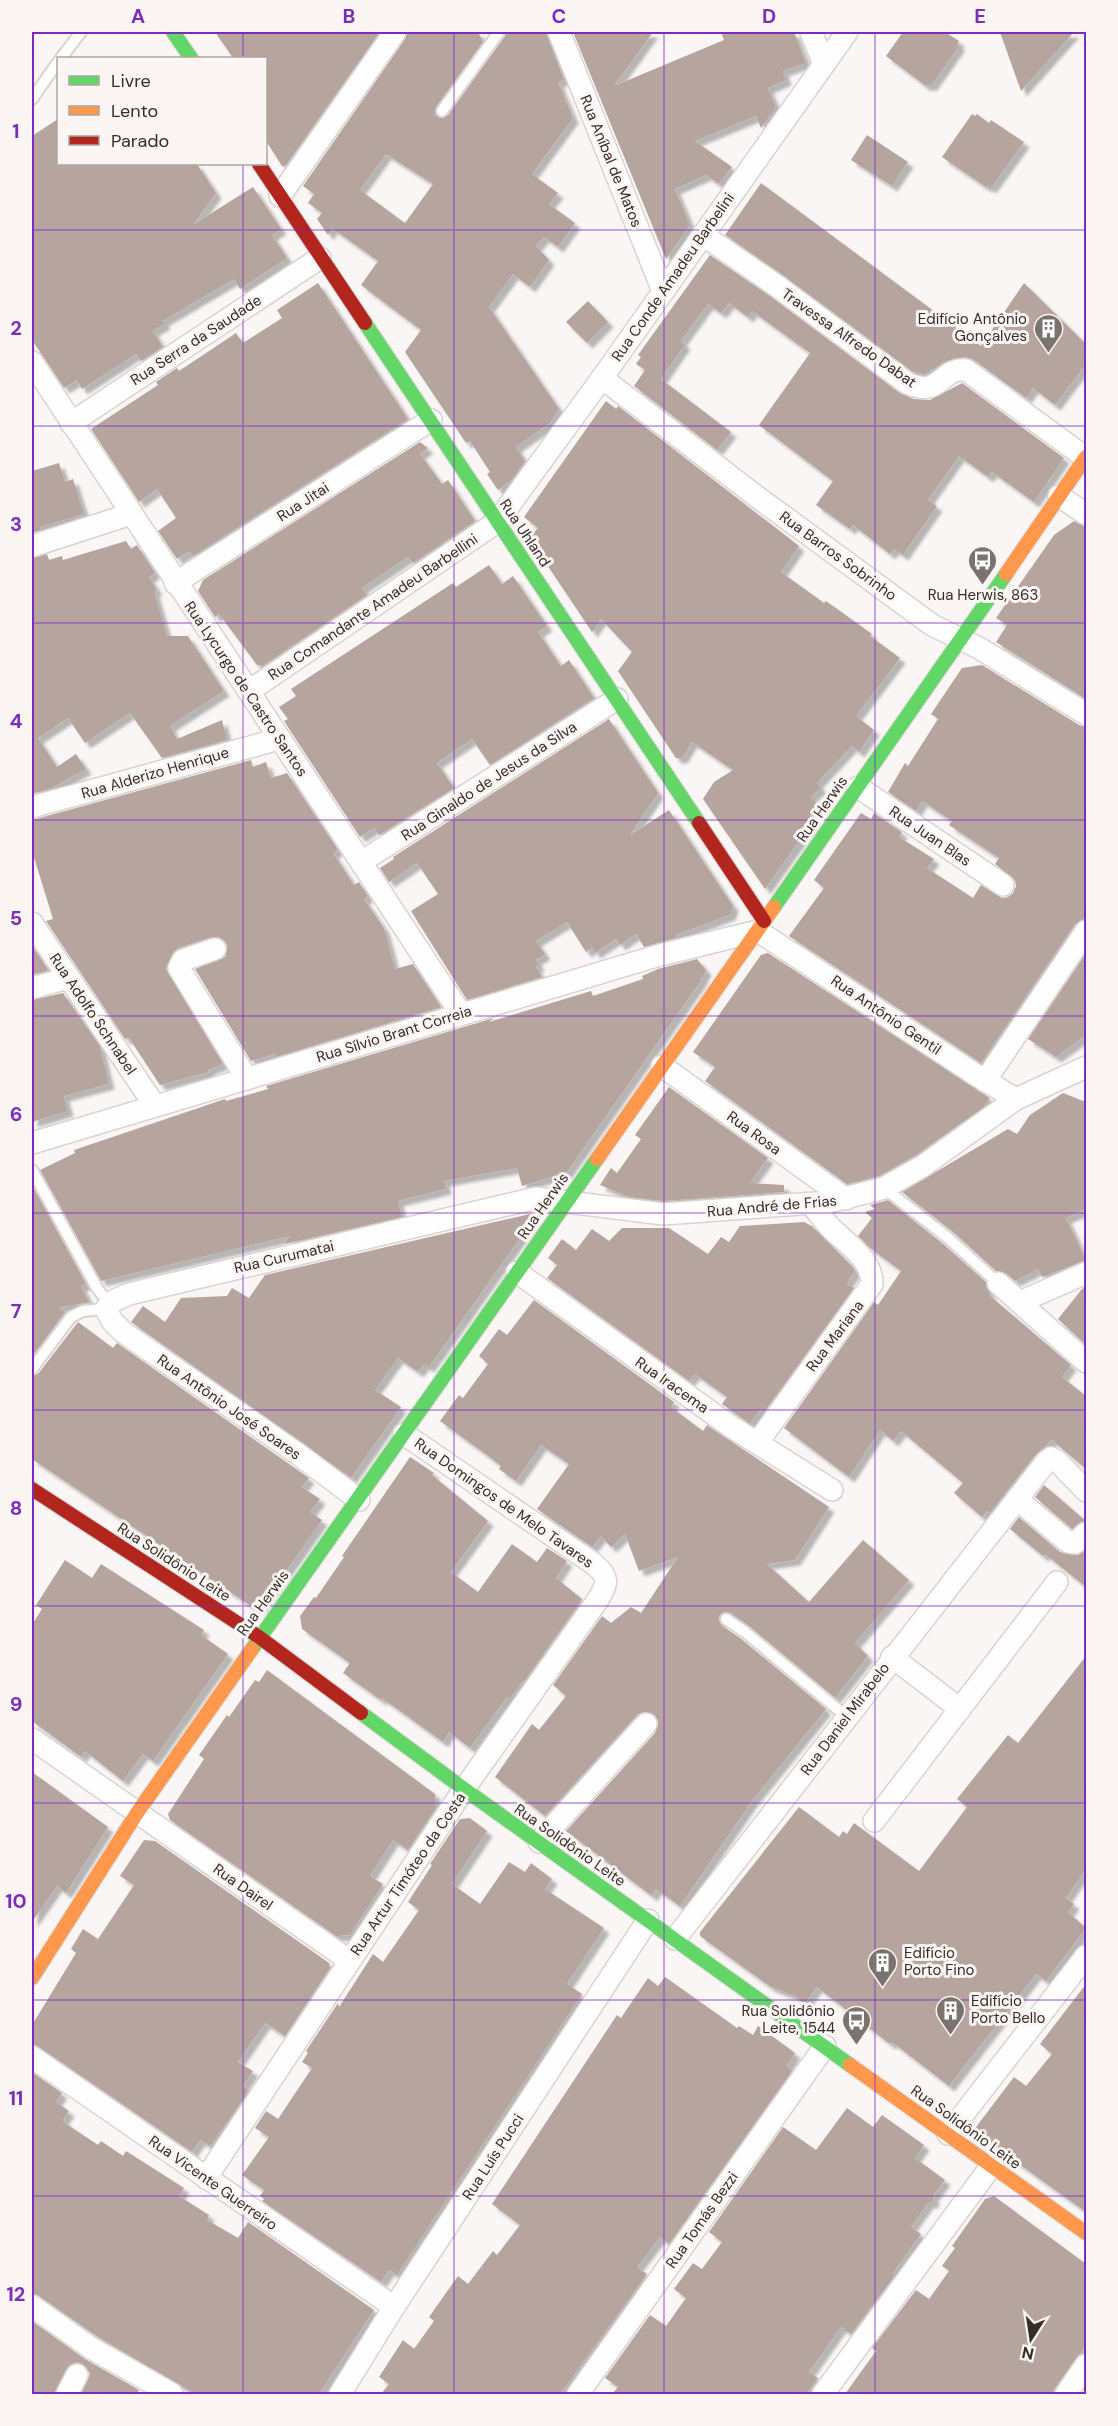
<svg xmlns="http://www.w3.org/2000/svg" width="1118" height="2426" font-family="'DM Sans',sans-serif">
  <defs>
    <filter id="shadow"><feDropShadow dx="5.5" dy="5.5" stdDeviation="1.5" flood-color="#0004"/></filter>
  </defs>
  <rect width="100%" height="100%" fill="#f9f6f5"/>
  <g fill="#b6a49e" fill-rule="evenodd" filter="url(#shadow)">
    <path d="M215 32H380L285 166H282L266 141V58H233Z"/>
    <path d="M407 32H478L483 42 436 107 435 115 442 118 448 115 505 36 506 32H546L564 80 558 82 573 118 532 174 558 193 549 204 575 223 558 247 544 237 536 246 549 260 530 287 513 274 489 307 559 409 550 423 516 447 525 461 512 480 498 490 487 474 490 472 470 441 466 443 405 352 421 330 361 285 378 261 332 228 328 235 317 219 322 213 308 203 314 194 303 186 405 39ZM386 154 433 184 405 223 360 190Z"/>
    <path d="M573 32H653L614 86 724 40 721 32H794L806 63 783 71 786 80 768 88 776 107 761 128 756 116 695 141 732 167 719 184 706 175 675 189 690 225 666 259Z"/>
    <path d="M903 32H945L959 41 957 44 960 45 931 86 928 84 926 86 886 56Z"/>
    <path d="M1000 32H1074L1021 91Z"/>
    <path d="M972 114 975 116 977 114 989 123 991 120 1024 142 991 188 988 185 986 187 942 157Z"/>
    <path d="M58 119V164H197L216 193 194 224 253 187 281 229 272 235 287 258 240 289 234 279 163 321 165 324 153 331 163 347 141 361 136 354 82 389 77 380 64 388 32 340V136Z"/>
    <path d="M867 135 908 162 892 186 851 160Z"/>
    <path d="M761 183 981 346 1024 283 1086 344V364L1055 405 1033 388 1026 398 974 360 966 357 946 361 925 374 913 372 784 276 725 235Z"/>
    <path d="M710 255 770 296 900 393 914 399 930 400 962 383 1064 458 1034 502 992 472 988 477 959 456 928 500 937 506 903 555 894 549 890 554 853 525 850 529 816 505 833 481 759 425 810 353 752 311 748 317 729 303 721 313 708 304 681 341 685 344 661 379 731 432 717 450 634 386 645 370 636 364 641 357 638 355Z"/>
    <path d="M318 283 408 419 193 556 189 551 177 559 158 531 176 518 157 489 139 502 91 429 158 385 156 382 177 368 179 371 236 333 243 343 282 318 277 310Z"/>
    <path d="M588 301 608 322 587 343 566 322Z"/>
    <path d="M606 401 616 409 618 406 799 546 781 572 824 603 826 601 872 634 870 636 900 658 856 716 874 730 859 752 852 746 817 783 821 788 811 797 820 806 810 815 814 820 765 889 703 799 714 782 733 770 692 742 682 758H676L618 671 632 652 601 619 592 632 529 538 538 528 524 517Z"/>
    <path d="M420 442 428 448 420 454 442 484 448 480 475 521 413 563 408 557 362 588 367 595 264 665H257L219 614 215 617 198 591 203 580Z"/>
    <path d="M59 463 65 482 73 479 84 514 40 527 41 530 32 533V471Z"/>
    <path d="M1074 521 1086 527V699L996 642 1007 625 996 618 1054 535Z"/>
    <path d="M126 541 131 549 137 545 155 573 149 577 157 590 154 591 167 636H188L224 691 170 726 177 739 222 720 227 740 162 758 130 713 85 743 68 718 38 738 57 767 76 754 86 769 52 788 32 794V558L47 554 49 560 62 556 63 560Z"/>
    <path d="M489 565 502 584 513 576 547 626 538 632 561 666 569 660 594 698 490 765 472 739 437 763 454 788 379 835 374 828 360 837 284 721 288 719 279 707 296 696 291 689 453 583 456 587Z"/>
    <path d="M982 665 1079 725 1086 727V918L1075 924 981 1063 789 936 824 888 814 880 861 813 871 819 874 813 902 832 899 837 934 859 927 868 973 898 981 885 1002 898 1008 897 1013 893 1016 886 1015 880 995 864 999 858 949 825 952 821 922 801 916 811 888 792 905 763 908 766 938 719 931 714 962 668Z"/>
    <path d="M609 719 658 793 630 835 669 810 733 906 730 915 676 935 678 937 644 947 636 934 620 945 616 939 595 953 592 948 586 952 567 922 536 941 545 954 536 960 539 965 536 967 542 977 467 1000 411 911 438 894 417 863 389 882 380 868 394 859 393 857Z"/>
    <path d="M251 760 253 767 266 762 271 778 287 773 338 850 333 853 354 885 359 882 368 896 364 899 384 928 395 969 413 964 441 1007 276 1057 275 1054 251 1061 195 969 225 957 227 945 224 940 218 937H211L178 948 172 954 166 969 223 1064 208 1070 209 1072 160 1085 129 1038 125 1039 46 921 53 919 32 851V820Z"/>
    <path d="M32 945 48 970 32 975Z"/>
    <path d="M768 953 990 1098 984 1107 916 1155 879 1176 847 1184 705 1081 715 1067 693 1052 761 955Z"/>
    <path d="M1086 953V1035L1056 1057 1028 1039Z"/>
    <path d="M697 959 706 970 700 982 567 1172 522 1186 517 1168 444 1181 446 1189 398 1201 402 1217 284 1244 290 1236 101 1281 40 1170 75 1153 74 1150 225 1099 226 1101 268 1089 266 1086 494 1018 489 1022 591 991 593 996 643 979 642 976 658 969Z"/>
    <path d="M63 993 100 1046 109 1084 64 1096 68 1111 32 1122V1000Z"/>
    <path d="M669 1087 768 1158 750 1183 784 1185V1192L663 1201 629 1197 600 1185 611 1168 617 1173 641 1139 635 1135Z"/>
    <path d="M1063 1093 1086 1102V1209L1066 1218 1086 1260 1042 1277 1038 1269 1015 1281 1006 1273 996 1271 952 1231 902 1192 1008 1129 1017 1134 1030 1115Z"/>
    <path d="M32 1185 86 1284 81 1286 89 1302 59 1308 65 1312 32 1357Z"/>
    <path d="M888 1200 942 1243 986 1282V1287L991 1294 989 1295 1071 1365 1062 1377 1086 1396V1469L1052 1440 1036 1454 990 1513 987 1511 982 1517 954 1493 963 1483 901 1431 893 1441 880 1430 849 1477 784 1428 874 1302 878 1305 901 1271 870 1248 858 1236 872 1218 865 1212 875 1209 870 1205Z"/>
    <path d="M530 1214 535 1217 429 1367 424 1364 418 1372 398 1358 375 1390 401 1407 351 1478 131 1322 143 1306 165 1322 181 1298 227 1296 232 1288 249 1298 265 1275Z"/>
    <path d="M804 1222 812 1226 853 1267 855 1271 847 1283 854 1288 764 1412 761 1409 750 1424 722 1404 727 1397 695 1374 689 1381 547 1278 557 1265 548 1258 562 1239 576 1250 592 1229 609 1241 622 1228H669L708 1254 721 1237 729 1242 740 1226Z"/>
    <path d="M1086 1287V1345L1058 1319 1082 1289Z"/>
    <path d="M534 1300 674 1402 671 1407 703 1431 707 1425 829 1507 795 1560 767 1564 809 1602 863 1540 909 1580 855 1643 868 1656 835 1698 749 1626 730 1613 720 1614 719 1619 721 1625 740 1638 826 1709 752 1801 680 1906 656 1889 652 1896 566 1831 655 1733 658 1721 654 1714 643 1712 637 1715 545 1816 495 1777 532 1724 539 1730 566 1696 553 1685 602 1616 611 1623 631 1607 641 1613 678 1557 639 1571 625 1534 611 1547 601 1536 592 1547 537 1509 569 1464 541 1445 516 1481 499 1469 501 1466 483 1452 440 1421 459 1395 463 1398 488 1364 479 1356 499 1329 507 1335Z"/>
    <path d="M78 1322 113 1348 117 1343 309 1478 302 1487 320 1499 310 1512 322 1520 260 1608H254L32 1459V1376L38 1374Z"/>
    <path d="M410 1457 434 1473 432 1475 488 1521 451 1572 478 1592 512 1544 537 1562 547 1548 567 1561 556 1578 582 1599 526 1679 521 1683 510 1699 507 1697 470 1748 449 1732 443 1742 382 1698 381 1700 343 1673 350 1663 302 1629 300 1616 314 1597 316 1598 344 1557 342 1556Z"/>
    <path d="M1044 1485 1086 1521 1072 1529 1035 1497Z"/>
    <path d="M1019 1517 1060 1552 1078 1555 1086 1550V1587L1045 1554 1043 1556 1010 1529Z"/>
    <path d="M65 1560 92 1578 101 1564 204 1630 201 1635 228 1654 153 1761 143 1754 123 1781 85 1751 81 1757 32 1721V1625L42 1609 36 1605Z"/>
    <path d="M1086 1656V1869L1066 1898 1074 1904 1068 1912 1086 1928 1046 1981 1036 1974 949 2086 892 2042 890 2044 817 1987 804 2004 795 1996 771 1987 700 1936V1932L799 1807 839 1837 843 1831 847 1834 854 1823 919 1871 967 1807 957 1799 1008 1735 1018 1743Z"/>
    <path d="M267 1670 435 1794 436 1808 408 1850 393 1840 370 1876 383 1884 350 1935 336 1936 170 1820 168 1814 204 1759 199 1755 227 1715 229 1717 255 1680 259 1682Z"/>
    <path d="M32 1772 108 1827 66 1893 57 1886 32 1922Z"/>
    <path d="M470 1818 487 1831 452 1884 480 1904 509 1862 525 1872 531 1863 552 1879 545 1889 604 1928 567 1984 582 1994 397 2275 389 2270 381 2282 262 2201 264 2199 260 2196 264 2190 242 2175 269 2137 255 2128 266 2111 278 2119 312 2068 302 2062 308 2053 306 2051 338 2003 339 2007 373 1954 383 1962 419 1910 408 1902 432 1865 430 1864 460 1819Z"/>
    <path d="M144 1840 155 1841 329 1963 330 1968 285 2036 265 2023 238 2062 253 2071 243 2086 248 2089 245 2097 210 2146 200 2140 192 2152 39 2047 32 2044V2025L76 1953 71 1949 83 1929 98 1939 134 1885 120 1876Z"/>
    <path d="M665 1977 737 2028 739 2026 753 2035 758 2026 787 2047 795 2053 787 2066 792 2071 669 2244 660 2237 637 2267 647 2274 560 2394H381L389 2384 379 2377 403 2340 414 2349 434 2321 429 2317 458 2276 468 2284 493 2251 497 2255 520 2225 492 2204 617 2015 621 2018 648 1978 658 1986Z"/>
    <path d="M1086 1984V2212L973 2131 1014 2077 1026 2086 1052 2054 1040 2044Z"/>
    <path d="M32 2072 62 2093 56 2102 69 2111 63 2120 68 2125 98 2145 101 2141 123 2156 126 2151 184 2188 179 2196 209 2215 207 2220 238 2238 248 2222 374 2310 319 2394H195L98 2337 39 2296 32 2294Z"/>
    <path d="M847 2108 873 2127 882 2115 924 2145 915 2158 945 2180 933 2196 934 2202 928 2203 911 2227 921 2234 893 2273 895 2275 851 2334 841 2327 809 2372 818 2378 806 2394H612L618 2387 605 2378 650 2315 666 2326 686 2298 674 2289 693 2263 702 2269 722 2242 709 2232 783 2127 816 2150Z"/>
    <path d="M994 2196 1086 2264V2346L1076 2358 1051 2394H845L876 2351 872 2348 916 2290 929 2299 949 2271 942 2266 955 2248 952 2246 985 2199Z"/>
    <path d="M32 2321 85 2359 139 2390 136 2394H81L90 2374 83 2364 77 2362 71 2364 66 2369 54 2394H32Z"/>
  </g>
  <g fill="none" stroke-linecap="round" stroke-linejoin="round">
    <defs>
      <g id="lane">
        <path d="M61 58 81 32"/>
        <path d="M32 99 58 62"/>
        <path d="M442 111 499 32"/>
        <path d="M32 1170 97 1288 109 1304"/>
        <path d="M884 1188 947 1237 998 1283"/>
        <path d="M32 1369 71 1317 83 1311 106 1309"/>
        <path d="M726 1619 745 1632 847 1717"/>
      </g>
      <g id="street">
        <path d="M559 32 663 291"/>
        <path d="M811 32 824 64"/>
        <path d="M280 196 395 32"/>
        <path d="M703 235 777 286 907 383C941 399 940 367 966 370L1086 458"/>
        <path d="M32 362 461 1014"/>
        <path d="M602 378 756 496 932 625 979 648 1086 714"/>
        <path d="M71 423 320 258"/>
        <path d="M1059 496 1086 514"/>
        <path d="M32 546 131 514"/>
        <path d="M175 583 431 420"/>
        <path d="M249 691 497 522 602 378 847 32"/>
        <path d="M858 787 1003 885"/>
        <path d="M32 807 279 739"/>
        <path d="M361 862 617 699"/>
        <path d="M32 923 155 1106"/>
        <path d="M215 949 183 960 179 968 247 1079"/>
        <path d="M32 988 68 978"/>
        <path d="M662 1066 846 1199"/>
        <path d="M985 1081 1086 931"/>
        <path d="M32 1143 660 955 758 931 973 1073 1016 1099"/>
        <path d="M517 1272 730 1426 832 1490"/>
        <path d="M998 1283 1086 1362"/>
        <path d="M1020 1302 1086 1273"/>
        <path d="M758 1442 872 1284C872 1259 848 1245 832 1229 824 1221 818 1212 811 1204"/>
        <path d="M1017 1499 1068 1542 1075 1543 1086 1533"/>
        <path d="M359 1500 298 1454 123 1332 112 1321 106 1309 115 1300 129 1294 536 1198 663 1214 829 1202 884 1188 923 1166 1016 1099 1086 1067"/>
        <path d="M892 1657 960 1709"/>
        <path d="M32 1739 350 1961"/>
        <path d="M874 1821 1057 1582"/>
        <path d="M539 1842 646 1724"/>
        <path d="M675 1939 1046 1462 1051 1458 1057 1461 1086 1491"/>
        <path d="M32 2057 394 2307"/>
        <path d="M948 2134 1086 1956"/>
        <path d="M206 2178 464 1789 597 1601C608 1584 610 1577 594 1564L404 1434"/>
        <path d="M32 2306 91 2348 172 2394"/>
        <path d="M67 2394 77 2375"/>
        <path d="M340 2394 394 2307 648 1920"/>
        <path d="M578 2394 825 2046"/>
        <path d="M823 2394 992 2165"/>
        <path d="M1066 2394 1086 2365"/>
      </g>
      <g id="fast">
        <path d="M173 32 191 58"/>
        <path d="M365 323 699 823"/>
        <path d="M774 907 1006 574"/>
        <path d="M252 1649 597 1159"/>
        <path d="M361 1713 464 1789 850 2065"/>
      </g>
      <g id="slow">
        <path d="M1006 574 1086 457"/>
        <path d="M597 1159 774 907"/>
        <path d="M32 1978 137 1813 252 1649"/>
        <path d="M850 2065 1086 2233"/>
      </g>
      <g id="jam">
        <path d="M259 164 365 323"/>
        <path d="M699 823 764 921"/>
        <path d="M32 1489 259 1637 361 1713"/>
      </g>
    </defs>
    <use href="#lane" stroke="#dad3d1" stroke-width="14"/>
    <use href="#street" stroke="#dad3d1" stroke-width="24"/>
    <use href="#fast" stroke="#dad3d1" stroke-width="16"/>
    <use href="#slow" stroke="#dad3d1" stroke-width="16"/>
    <use href="#jam" stroke="#dad3d1" stroke-width="16"/>
    <use href="#lane" stroke="#fefefe" stroke-width="10"/>
    <use href="#street" stroke="#fefefe" stroke-width="21"/>
    <use href="#fast" stroke="#63d668" stroke-width="14"/>
    <use href="#slow" stroke="#ff974d" stroke-width="14"/>
    <use href="#jam" stroke="#b3261e" stroke-width="14"/>
  </g>
  <path fill="none" stroke="#7b2cbf" stroke-width="1.5" stroke-opacity="0.55" d="M243 32V58M454 32V2394M664 32V2394M875 32V2394M243 164V2394M32 230H1086M32 426H1086M32 623H1086M32 820H1086M32 1016H1086M32 1213H1086M32 1410H1086M32 1606H1086M32 1803H1086M32 2000H1086M32 2196H1086"/>
  <defs>
    <symbol id="building-pin" viewBox="-11 -11 22 30"><path d="M0 17L-7.5 6A9.5 9.5 0 1 1 7.5 6Z" fill="#7a7370" stroke="#fbf5f3"/><path d="M-4-6H4V6H1V3H-1V6H-4ZM-2.5-4.3h1.7v1.8h-1.7ZM.8-4.3h1.7v1.8H.8ZM-2.5-1h1.7V.8h-1.7ZM.8-1h1.7V.8H.8Z" fill="#fff"/></symbol>
    <symbol id="bus-pin" viewBox="-11 -11 22 30"><path d="M0 17L-7.5 6A9.5 9.5 0 1 1 7.5 6Z" fill="#7a7370" stroke="#fbf5f3"/><path d="M-5-6H5V4H4V6H2V4H-2V6H-4V4H-5ZM-3.5-4V0h7V-4ZM-3.5 1.2v1.5H-2V1.2ZM2 1.2v1.5H3.5V1.2Z" fill="#fff"/></symbol>
  </defs>
  <g fill-rule="evenodd">
    <use href="#building-pin" x="1032" y="312" width="33" height="45"/>
    <use href="#bus-pin" x="966" y="544" width="33" height="45"/>
    <use href="#building-pin" x="866" y="1946" width="33" height="45"/>
    <use href="#building-pin" x="934" y="1994" width="33" height="45"/>
    <use href="#bus-pin" x="840" y="2004" width="33" height="45"/>
  </g>
  <g text-anchor="middle" stroke-width="6" stroke-linejoin="round" paint-order="stroke">
    <g font-size="15" fill="#362c29" stroke="#fbf5f3">
      <text transform="translate(611 161) rotate(68)" y="5">Rua Aníbal de Matos</text>
      <text transform="translate(673 277) rotate(-55)" y="5">Rua Conde Amadeu Barbelini</text>
      <text transform="translate(849 338) rotate(35)" y="5">Travessa Alfredo Dabat</text>
      <text transform="translate(196 340) rotate(-33)" y="5">Rua Serra da Saudade</text>
      <text transform="translate(303 502) rotate(-33)" y="5">Rua Jitai</text>
      <text transform="translate(525 533) rotate(56)" y="5">Rua Uhland</text>
      <text transform="translate(838 556) rotate(36)" y="5">Rua Barros Sobrinho</text>
      <text transform="translate(373 607) rotate(-34)" y="5">Rua Comandante Amadeu Barbellini</text>
      <text transform="translate(246 689) rotate(56)" y="5">Rua Lycurgo de Castro Santos</text>
      <text transform="translate(155 773) rotate(-16)" y="5">Rua Alderizo Henrique</text>
      <text transform="translate(489 781) rotate(-33)" y="5">Rua Ginaldo de Jesus da Silva</text>
      <text transform="translate(822 809) rotate(-55)" y="5">Rua Herwis</text>
      <text transform="translate(930 836) rotate(34)" y="5">Rua Juan Blas</text>
      <text transform="translate(93 1014) rotate(56)" y="5">Rua Adolfo Schnabel</text>
      <text transform="translate(886 1015) rotate(34)" y="5">Rua Antônio Gentil</text>
      <text transform="translate(394 1034) rotate(-17)" y="5">Rua Sílvio Brant Correia</text>
      <text transform="translate(754 1133) rotate(36)" y="5">Rua Rosa</text>
      <text transform="translate(543 1206) rotate(-55)" y="5">Rua Herwis</text>
      <text transform="translate(772 1206) rotate(-5)" y="5">Rua André de Frias</text>
      <text transform="translate(284 1257) rotate(-13)" y="5">Rua Curumatai</text>
      <text transform="translate(835 1336) rotate(-53)" y="5">Rua Mariana</text>
      <text transform="translate(672 1385) rotate(35)" y="5">Rua Iracema</text>
      <text transform="translate(229 1407) rotate(35)" y="5">Rua Antônio José Soares</text>
      <text transform="translate(504 1503) rotate(35)" y="5">Rua Domingos de Melo Tavares</text>
      <text transform="translate(174 1562) rotate(33)" y="5">Rua Solidônio Leite</text>
      <text transform="translate(263 1603) rotate(-54)" y="5">Rua Herwis</text>
      <text transform="translate(845 1719) rotate(-53)" y="5">Rua Daniel Mirabelo</text>
      <text transform="translate(570 1845) rotate(35)" y="5">Rua Solidônio Leite</text>
      <text transform="translate(408 1874) rotate(-56)" y="5">Rua Artur Timóteo da Costa</text>
      <text transform="translate(243 1887) rotate(35)" y="5">Rua Dairel</text>
      <text transform="translate(966 2127) rotate(36)" y="5">Rua Solidônio Leite</text>
      <text transform="translate(493 2157) rotate(-57)" y="5">Rua Luís Pucci</text>
      <text transform="translate(213 2183) rotate(35)" y="5">Rua Vicente Guerreiro</text>
      <text transform="translate(702 2220) rotate(-55)" y="5">Rua Tomás Bezzi</text>
    </g>
    <g font-size="15" fill="#362c29" stroke="#fbf5f3" text-anchor="end">
      <text x="1027" y="324">Edifício Antônio<tspan x="1027" dy="17">Gonçalves</tspan></text>
      <text x="983" y="600" text-anchor="middle">Rua Herwis, 863</text>
      <text x="904" y="1958" text-anchor="start">Edifício<tspan x="904" dy="17">Porto Fino</tspan></text>
      <text x="971" y="2006" text-anchor="start">Edifício<tspan x="971" dy="17">Porto Bello</tspan></text>
      <text x="835" y="2016">Rua Solidônio<tspan x="835" dy="17">Leite, 1544</tspan></text>
    </g>
  </g>
  <rect width="1118" height="2426" fill="none" stroke="#fbf5f3" stroke-width="66"/>
  <rect x="57" y="57" width="210" height="108" fill="#fbf5f3" stroke="#aca5a2" stroke-width="1.5"/>
  <rect x="69" y="76" width="30" height="9" fill="#63d668" stroke="#aca5a2" stroke-width="1.5"/>
  <text x="111" y="87" font-size="18" fill="#362c29">Livre</text>
  <rect x="69" y="106" width="30" height="9" fill="#ff974d" stroke="#aca5a2" stroke-width="1.5"/>
  <text x="111" y="117" font-size="18" fill="#362c29">Lento</text>
  <rect x="69" y="136" width="30" height="9" fill="#b3261e" stroke="#aca5a2" stroke-width="1.5"/>
  <text x="111" y="147" font-size="18" fill="#362c29">Parado</text>
  <g transform="translate(1031 2339) rotate(192)" stroke="#fbf5f3" stroke-width="4.5" paint-order="stroke">
  <path d="M0-4.5L10 22L0 15L-10 22Z" fill="#362c29"/>
  <text y="-9" font-size="16" font-weight="bold" text-anchor="middle" fill="#362c29">N</text>
  </g>
  <rect x="33" y="33" width="1052" height="2360" fill="none" stroke="#7b2cbf" stroke-width="2"/>
  <g font-size="20" text-anchor="middle" font-weight="bold" fill="#7b2cbf">
    <text x="138" y="23">A</text>
    <text x="349" y="23">B</text>
    <text x="559" y="23">C</text>
    <text x="769" y="23">D</text>
    <text x="980" y="23">E</text>
    <text x="16" y="138">1</text>
    <text x="16" y="335">2</text>
    <text x="16" y="531">3</text>
    <text x="16" y="728">4</text>
    <text x="16" y="925">5</text>
    <text x="16" y="1121">6</text>
    <text x="16" y="1318">7</text>
    <text x="16" y="1515">8</text>
    <text x="16" y="1711">9</text>
    <text x="16" y="1908">10</text>
    <text x="16" y="2105">11</text>
    <text x="16" y="2301">12</text>
  </g>
</svg>
